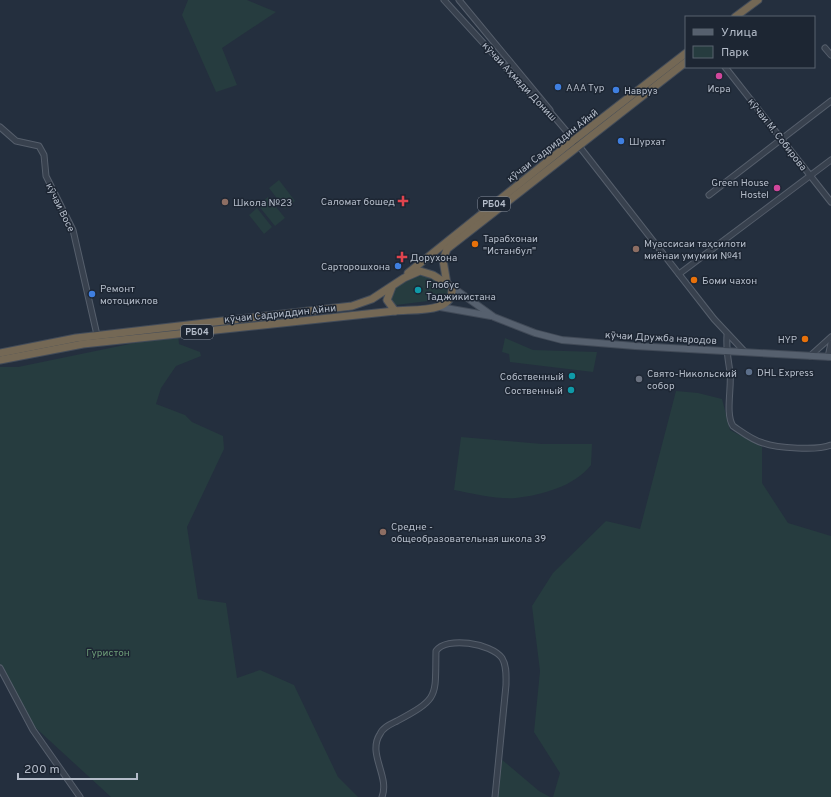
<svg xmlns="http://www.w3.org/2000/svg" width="831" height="797" font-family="Overpass,sans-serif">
  <rect width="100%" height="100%" fill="#242f3e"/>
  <g fill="#263c3f">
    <path d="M188 0H247L276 12 222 48 237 85 216 92 182 15Z"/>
    <path d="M279 180 295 201 285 209 269 188Z"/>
    <path d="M268 197 285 218 275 226 258 205Z"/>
    <path d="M257 208 272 227 264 234 249 215Z"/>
    <path d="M417 274H428L448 288V297L444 299 396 305 392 301 390 292Z"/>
    <path d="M178 334 179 344 200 352 201 356 176 366 161 388 156 404 185 415 192 422 223 436 224 449 187 527 198 599 226 603 237 678 260 670 294 685 338 777 358 797H111L25 718 0 667V367H18Z"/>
    <path d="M505 338 533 350 597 352 593 372 510 362 509 354 502 352Z"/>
    <path d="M676 391 698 393 722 399 730 430 762 447V483L788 523 831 536V797H553L560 773 534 732 540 671 532 606 553 573 606 521 640 529Z"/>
    <path d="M461 437 542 444H592L591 465C575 486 542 495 516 498 500 500 470 493 454 490Z"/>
    <path d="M500 758 539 791 550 797H498Z"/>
  </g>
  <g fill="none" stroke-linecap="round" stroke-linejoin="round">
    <defs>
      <g id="minor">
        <path d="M444 0 528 92 551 113 579 146 714 319 744 351"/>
        <path d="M459 0 550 110"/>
        <path d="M825 48 831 55"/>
        <path d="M725 67 831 202"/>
        <path d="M0 127 16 141 39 146 44 155 46 176 73 230 97 335"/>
        <path d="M709 195 831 101"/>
        <path d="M679 274 831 160"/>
        <path d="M727 335C726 350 728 358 730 372 732 387 725 414 733 426 742 432 752 440 763 443 777 448 818 451 831 445"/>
        <path d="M810 356 831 337"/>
        <path d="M828 357 831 343"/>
        <path d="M0 668 33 730 80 797"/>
        <path d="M382 797C390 776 367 754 380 734 383 727 391 724 397 721 440 698 435 697 436 651 446 636 491 643 502 658 507 666 506 676 506 685L495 797"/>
      </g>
      <g id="major">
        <path d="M452 287 494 317 535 333 562 340 635 346 831 357"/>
        <path d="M440 307 491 316"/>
      </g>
      <g id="highway">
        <path d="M735 17 758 0"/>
        <path d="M408 273 574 140 686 53"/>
        <path d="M447 284 443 260 447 249 686 62"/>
        <path d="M0 353 76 338 352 306 372 299 404 278 420 271 433 275 452 287C455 314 414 309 395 311L387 300 392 287"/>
        <path d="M0 360 83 344 395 311"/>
      </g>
    </defs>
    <use href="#minor" stroke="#565f6c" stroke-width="7"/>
    <use href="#major" stroke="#414a57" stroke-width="8"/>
    <use href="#highway" stroke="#434c59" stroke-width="9"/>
    <use href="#minor" stroke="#38414e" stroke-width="5"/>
    <use href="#major" stroke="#56606e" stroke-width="6"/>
    <use href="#highway" stroke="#746855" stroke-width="7"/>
  </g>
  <g fill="#d1479c" stroke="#1d2633" stroke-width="1.5">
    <circle cx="719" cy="76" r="4"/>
    <circle cx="777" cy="188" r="4"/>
  </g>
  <g fill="#3f7fe0" stroke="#1d2633" stroke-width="1.5">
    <circle cx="558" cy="87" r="4"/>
    <circle cx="616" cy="90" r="4"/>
    <circle cx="621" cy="141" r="4"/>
    <circle cx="398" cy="266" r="4"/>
    <circle cx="92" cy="294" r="4"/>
  </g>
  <g fill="#e0444e" stroke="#1d2633" stroke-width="1.5">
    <path d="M401 195h4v4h4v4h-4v4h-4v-4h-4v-4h4z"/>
    <path d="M400 251h4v4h4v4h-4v4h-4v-4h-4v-4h4z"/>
  </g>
  <g fill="#8d6e63" stroke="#1d2633" stroke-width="1.5">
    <circle cx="225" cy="202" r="4"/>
    <circle cx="636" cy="249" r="4"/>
    <circle cx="383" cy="532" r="4"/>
  </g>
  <g fill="#e8710a" stroke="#1d2633" stroke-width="1.5">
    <circle cx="475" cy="244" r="4"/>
    <circle cx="694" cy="280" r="4"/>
    <circle cx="805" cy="339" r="4"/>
  </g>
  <g fill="#0f9aa8" stroke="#1d2633" stroke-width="1.5">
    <circle cx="418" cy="290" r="4"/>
    <circle cx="572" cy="376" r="4"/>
    <circle cx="571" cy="390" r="4"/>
  </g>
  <circle fill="#5c6f8a" stroke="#1d2633" stroke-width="1.5" cx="749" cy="372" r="4"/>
  <circle fill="#6b7280" stroke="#1d2633" stroke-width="1.5" cx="639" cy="379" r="4"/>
  <g text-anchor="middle" stroke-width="3" stroke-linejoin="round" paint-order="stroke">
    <g fill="#1d2633" stroke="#878f9c" stroke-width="1">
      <rect x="478" y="197" width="32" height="14" rx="3"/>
      <rect x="181" y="325" width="32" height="14" rx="3"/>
    </g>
    <g font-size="9" font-weight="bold" fill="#b4bcc9">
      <text x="494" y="207">РБ04</text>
      <text x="197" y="335">РБ04</text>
    </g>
    <g font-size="10" fill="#b4bcc9" stroke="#1d2633">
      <text transform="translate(520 81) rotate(47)" y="4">кӯчаи Аҳмади Дониш</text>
      <text transform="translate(778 134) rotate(52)" y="4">кӯчаи М. Собирова</text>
      <text transform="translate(552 145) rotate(-38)" y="4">кӯчаи Садриддин Айнӣ</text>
      <text transform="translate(61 207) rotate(64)" y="4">кӯчаи Восе</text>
      <text transform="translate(280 313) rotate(-6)" y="4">кӯчаи Садриддин Айни</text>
      <text transform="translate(661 337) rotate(3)" y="4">кӯчаи Дружба народов</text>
    </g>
    <g font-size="10" fill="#b4bcc9" stroke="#1d2633" text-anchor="start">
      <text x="566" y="91">ААА Тур</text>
      <text x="719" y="92" text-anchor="middle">Исра</text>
      <text x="624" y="94">Навруз</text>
      <text x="629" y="145">Шурхат</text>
      <text x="769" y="186" text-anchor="end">Green House<tspan x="769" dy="12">Hostel</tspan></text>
      <text x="395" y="205" text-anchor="end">Саломат бошед</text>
      <text x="233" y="206">Школа №23</text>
      <text x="483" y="242">Тарабхонаи<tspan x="483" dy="12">"Истанбул"</tspan></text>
      <text x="644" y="247">Муассисаи таҳсилоти<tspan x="644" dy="12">миёнаи умумии №41</tspan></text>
      <text x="410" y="261">Дорухона</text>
      <text x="390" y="270" text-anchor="end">Сарторошхона</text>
      <text x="702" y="284">Боми чахон</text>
      <text x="426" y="288">Глобус<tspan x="426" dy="12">Таджикистана</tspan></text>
      <text x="100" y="292">Ремонт<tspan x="100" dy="12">мотоциклов</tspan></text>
      <text x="797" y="343" text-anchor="end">HYP</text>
      <text x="757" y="376">DHL Express</text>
      <text x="647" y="377">Свято-Никольский<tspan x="647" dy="12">собор</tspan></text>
      <text x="564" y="380" text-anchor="end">Собственный</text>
      <text x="563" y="394" text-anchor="end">Соственный</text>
      <text x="391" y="530">Средне -<tspan x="391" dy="12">общеобразовательная школа 39</tspan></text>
    </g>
    <g font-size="10" fill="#6b9a76" stroke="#1d2633">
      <text x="108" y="656">Гуристон</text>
    </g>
  </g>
  <rect x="685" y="16" width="130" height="52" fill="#1d2633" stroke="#59626f"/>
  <rect x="693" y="29" width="20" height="6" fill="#56606e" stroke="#59626f"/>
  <text x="721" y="36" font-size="12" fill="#b4bcc9">Улица</text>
  <rect x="693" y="46" width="20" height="12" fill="#263c3f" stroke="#59626f"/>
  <text x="721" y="56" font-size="12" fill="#b4bcc9">Парк</text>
  <path d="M18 773v6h119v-6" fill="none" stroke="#b4bcc9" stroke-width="2"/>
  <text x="24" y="773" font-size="12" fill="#b4bcc9" stroke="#1d2633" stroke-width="3" paint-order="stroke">200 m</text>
</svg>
